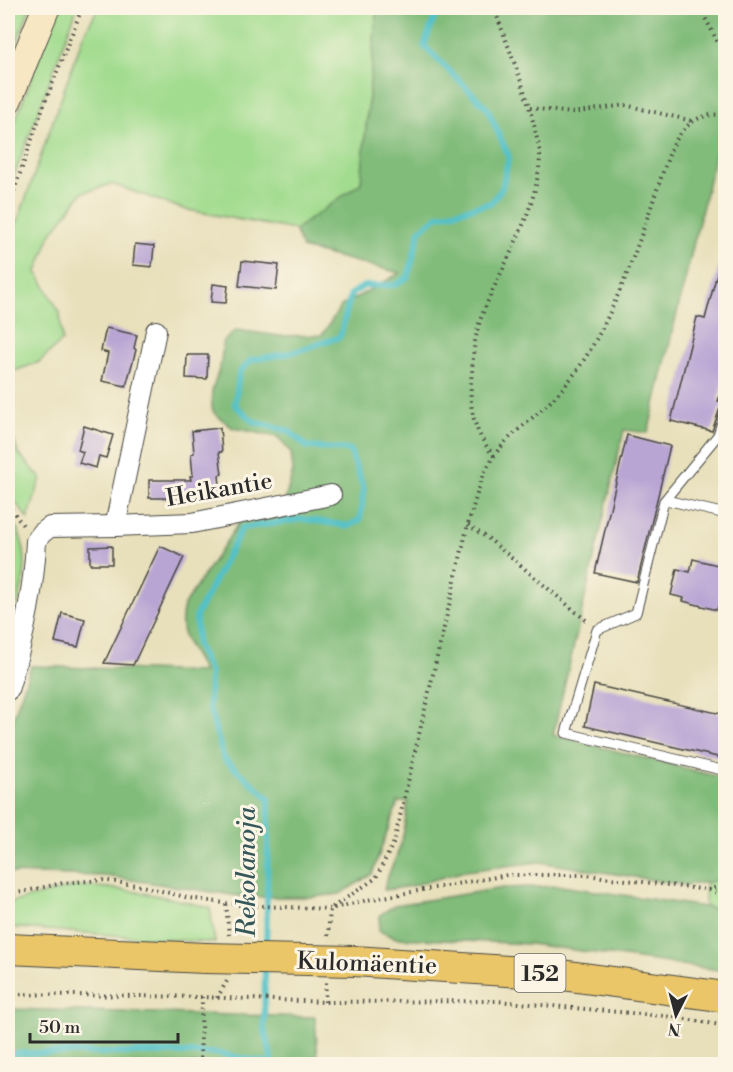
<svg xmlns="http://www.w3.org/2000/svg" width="733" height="1072" font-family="'Libre Bodoni',serif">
  <rect width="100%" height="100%" fill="#fcf5e5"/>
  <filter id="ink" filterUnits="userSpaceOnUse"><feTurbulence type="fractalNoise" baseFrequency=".0167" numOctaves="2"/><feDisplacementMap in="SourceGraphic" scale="12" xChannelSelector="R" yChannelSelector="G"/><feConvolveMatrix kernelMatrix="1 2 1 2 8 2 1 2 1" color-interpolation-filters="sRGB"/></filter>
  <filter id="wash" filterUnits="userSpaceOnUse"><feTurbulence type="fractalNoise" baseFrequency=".008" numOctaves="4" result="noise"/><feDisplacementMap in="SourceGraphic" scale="24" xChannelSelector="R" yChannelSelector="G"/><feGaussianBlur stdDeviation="1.35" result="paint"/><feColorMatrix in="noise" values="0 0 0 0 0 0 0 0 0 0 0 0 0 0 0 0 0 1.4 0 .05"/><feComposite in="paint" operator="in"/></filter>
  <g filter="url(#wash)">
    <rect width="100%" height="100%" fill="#e8e0bb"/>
    <g fill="#a2dc8f" stroke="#66845d" stroke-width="1.5">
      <path d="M13 8H30L8 66V21Z"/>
      <path d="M58 8H77L8 192V140Z"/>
      <path d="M98 8H377L361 183 295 230 183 209 112 184 82 193 51 234 37 272 60 313 62 341 39 362 14 371 8 383V249L83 36Z"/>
      <path d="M8 422 18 453 41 478 28 519 8 493Z"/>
      <path d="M8 513C41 560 17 594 8 643Z"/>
      <path d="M723 778 726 779 725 910 705 907 706 847Z"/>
      <path d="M76 886C122 887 166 896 210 908L215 943 8 927V903Z"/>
    </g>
    <g fill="#81bc7a" stroke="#567452" stroke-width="1.5">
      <path d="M377 8H725V114L648 433 624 430 553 735 723 778 726 784 725 874 712 882 685 885 539 862 465 871 411 886 384 890C387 872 398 858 402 840 405 828 406 815 408 802H398L372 874 340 894 312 897H246L105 876 8 873V733L31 666 203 672C190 644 176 638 184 605L240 521 281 515 293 471 291 453 278 437 233 428 214 413 212 408V391L221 363 223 342 236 330 280 336 322 335 341 306 400 273 302 248 295 230 361 183Z"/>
      <path d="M561 886 725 910V971L530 944 396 938 379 931 380 915 395 905 503 888Z"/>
      <path d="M8 1009 315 1017 318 1064H8Z"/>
    </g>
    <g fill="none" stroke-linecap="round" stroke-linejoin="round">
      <g stroke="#53c1c8" stroke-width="6">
        <path d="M266 951 269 798 224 759 209 707 210 673 197 645 196 616 242 528 303 519 348 526 360 520 364 489 350 450 307 447 289 431 254 422 235 405 239 373 251 360 291 353 340 337 351 294 364 286 395 285 408 277 420 230 438 216 491 203 502 188 509 157 487 108 424 46 438 8"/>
        <path d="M265 967 264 1028 273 1064"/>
        <path d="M8 1053H216L273 1064"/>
      </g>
    </g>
    <g id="blocks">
      <g fill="#b9a5d4">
        <path d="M135 244 154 246 152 267 133 265Z"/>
        <path d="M242 261 279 265 276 290 239 286Z"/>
        <path d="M720 262H726V372L718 401 726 403 720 408 712 431 671 421 697 317 705 319Z"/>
        <path d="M213 284 228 286 226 303 211 302Z"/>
        <path d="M106 328 137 335 134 348 136 350 126 386 102 381 108 353 101 351Z"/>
        <path d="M187 355H208L207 379 186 378Z"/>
        <path d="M84 426 113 435 106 458 99 456 96 468 79 463 83 452 78 450Z"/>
        <path d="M220 428 222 452H219L222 474 219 475 221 496 192 499V498H149V480H191L190 476H193L191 454 194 453 192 431Z"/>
        <path d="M627 435 670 446 637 582 595 573Z"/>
        <path d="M112 546V564H90V547Z"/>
        <path d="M160 546 184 557 142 646 133 665 104 663Z"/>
        <path d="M693 559 726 567V608L718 606 717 610 683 601 684 598 671 595 677 569 690 572Z"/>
        <path d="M62 613 85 619 78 647 55 642Z"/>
        <path d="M594 685 726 715V759L585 726Z"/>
      </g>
    </g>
  </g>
  <g filter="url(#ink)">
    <use href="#blocks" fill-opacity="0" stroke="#474641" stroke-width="1.5"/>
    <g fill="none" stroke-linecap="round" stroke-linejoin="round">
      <defs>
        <g id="lane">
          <path d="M726 410 718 435 664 501 636 613 597 630 566 733 726 771"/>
          <path d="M666 500 726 514"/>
        </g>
        <g id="street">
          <path d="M115 526 192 523 331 495"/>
          <path d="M8 690C23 641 34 592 36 541L42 533 50 527 115 526 156 331"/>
        </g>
        <path id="secondary" d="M8 100 46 8"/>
        <g id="primary">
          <path d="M8 949 205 958"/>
          <path d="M354 961 554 974 726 997"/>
        </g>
      </defs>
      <use href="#lane" stroke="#474641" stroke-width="11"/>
      <use href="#street" stroke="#474641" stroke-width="22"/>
      <use href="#secondary" stroke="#474641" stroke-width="29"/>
      <use href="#primary" stroke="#474641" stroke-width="32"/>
      <g stroke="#474641" stroke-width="4" stroke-dasharray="1.5 4.5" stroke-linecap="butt">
        <path d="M700 8 726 58"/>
        <path d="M530 108 572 113 625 105 692 121"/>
        <path d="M8 208 42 110 82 8"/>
        <path d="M494 456C472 430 468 405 472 371 473 353 475 335 481 318 501 265 538 213 540 155 540 147 536 137 535 129 525 87 508 47 494 8"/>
        <path d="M8 504 24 527"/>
        <path d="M468 525 489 539 588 622"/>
        <path d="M709 890 726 896"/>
        <path d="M8 895 63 883 102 880 142 886 189 898 238 905 330 909 367 900 507 875H586L708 890 726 884"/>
        <path d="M226 904 229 935"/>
        <path d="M328 936 330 909 376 878 394 842 468 524C475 503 480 475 494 456 508 435 532 420 550 402 561 391 573 377 582 363 624 298 645 222 671 149 684 125 697 112 726 115"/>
        <path d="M8 994 202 997 325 1002 497 1001 674 1017 726 1026"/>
        <path d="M217 998 227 981"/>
        <path d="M325 1002 326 982"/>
        <path d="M200 1064 202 997"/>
      </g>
      <use href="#lane" stroke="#fff" stroke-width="9"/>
      <use href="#street" stroke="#fff" stroke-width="20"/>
      <use href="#secondary" stroke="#f7e8c3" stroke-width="27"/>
      <use href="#primary" stroke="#ebc669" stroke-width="30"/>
      <defs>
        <path id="primary-bridge" d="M205 958 354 961"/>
      </defs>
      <use href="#primary-bridge" stroke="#474641" stroke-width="32" stroke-linecap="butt"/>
      <use href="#primary-bridge" stroke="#ebc669" stroke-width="30"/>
    </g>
  </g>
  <g text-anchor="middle" stroke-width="6" stroke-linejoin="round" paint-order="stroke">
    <rect fill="#fcf5e5" stroke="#6a6863" stroke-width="1.5" x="514.5" y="954" width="51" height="38" rx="4.5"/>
    <g font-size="22" font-weight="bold" fill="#2b2b2b">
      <text x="540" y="981">152</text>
    </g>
    <g font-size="24" fill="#2b2b2b" stroke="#fcf5e5">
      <text transform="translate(219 489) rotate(-10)" y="8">Heikantie</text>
      <text transform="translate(367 963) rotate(2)" y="8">Kulomäentie</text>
    </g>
    <g font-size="26" font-style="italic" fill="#37585a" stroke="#fcf5e5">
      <text transform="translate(246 872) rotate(-90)" y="9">Rekolanoja</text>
    </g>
  </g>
  <rect width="733" height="1072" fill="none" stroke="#fcf5e5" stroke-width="30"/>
  <g transform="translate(676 1015) rotate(186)" stroke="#fcf5e5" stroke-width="4.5" paint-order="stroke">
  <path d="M0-4.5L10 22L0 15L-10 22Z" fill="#2b2b2b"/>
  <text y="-9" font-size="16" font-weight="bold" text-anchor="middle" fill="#2b2b2b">N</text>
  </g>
  <path d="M30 1033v9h148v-9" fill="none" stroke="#2b2b2b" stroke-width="3"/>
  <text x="39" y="1033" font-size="18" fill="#2b2b2b" stroke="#fcf5e5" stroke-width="4.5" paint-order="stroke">50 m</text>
</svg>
